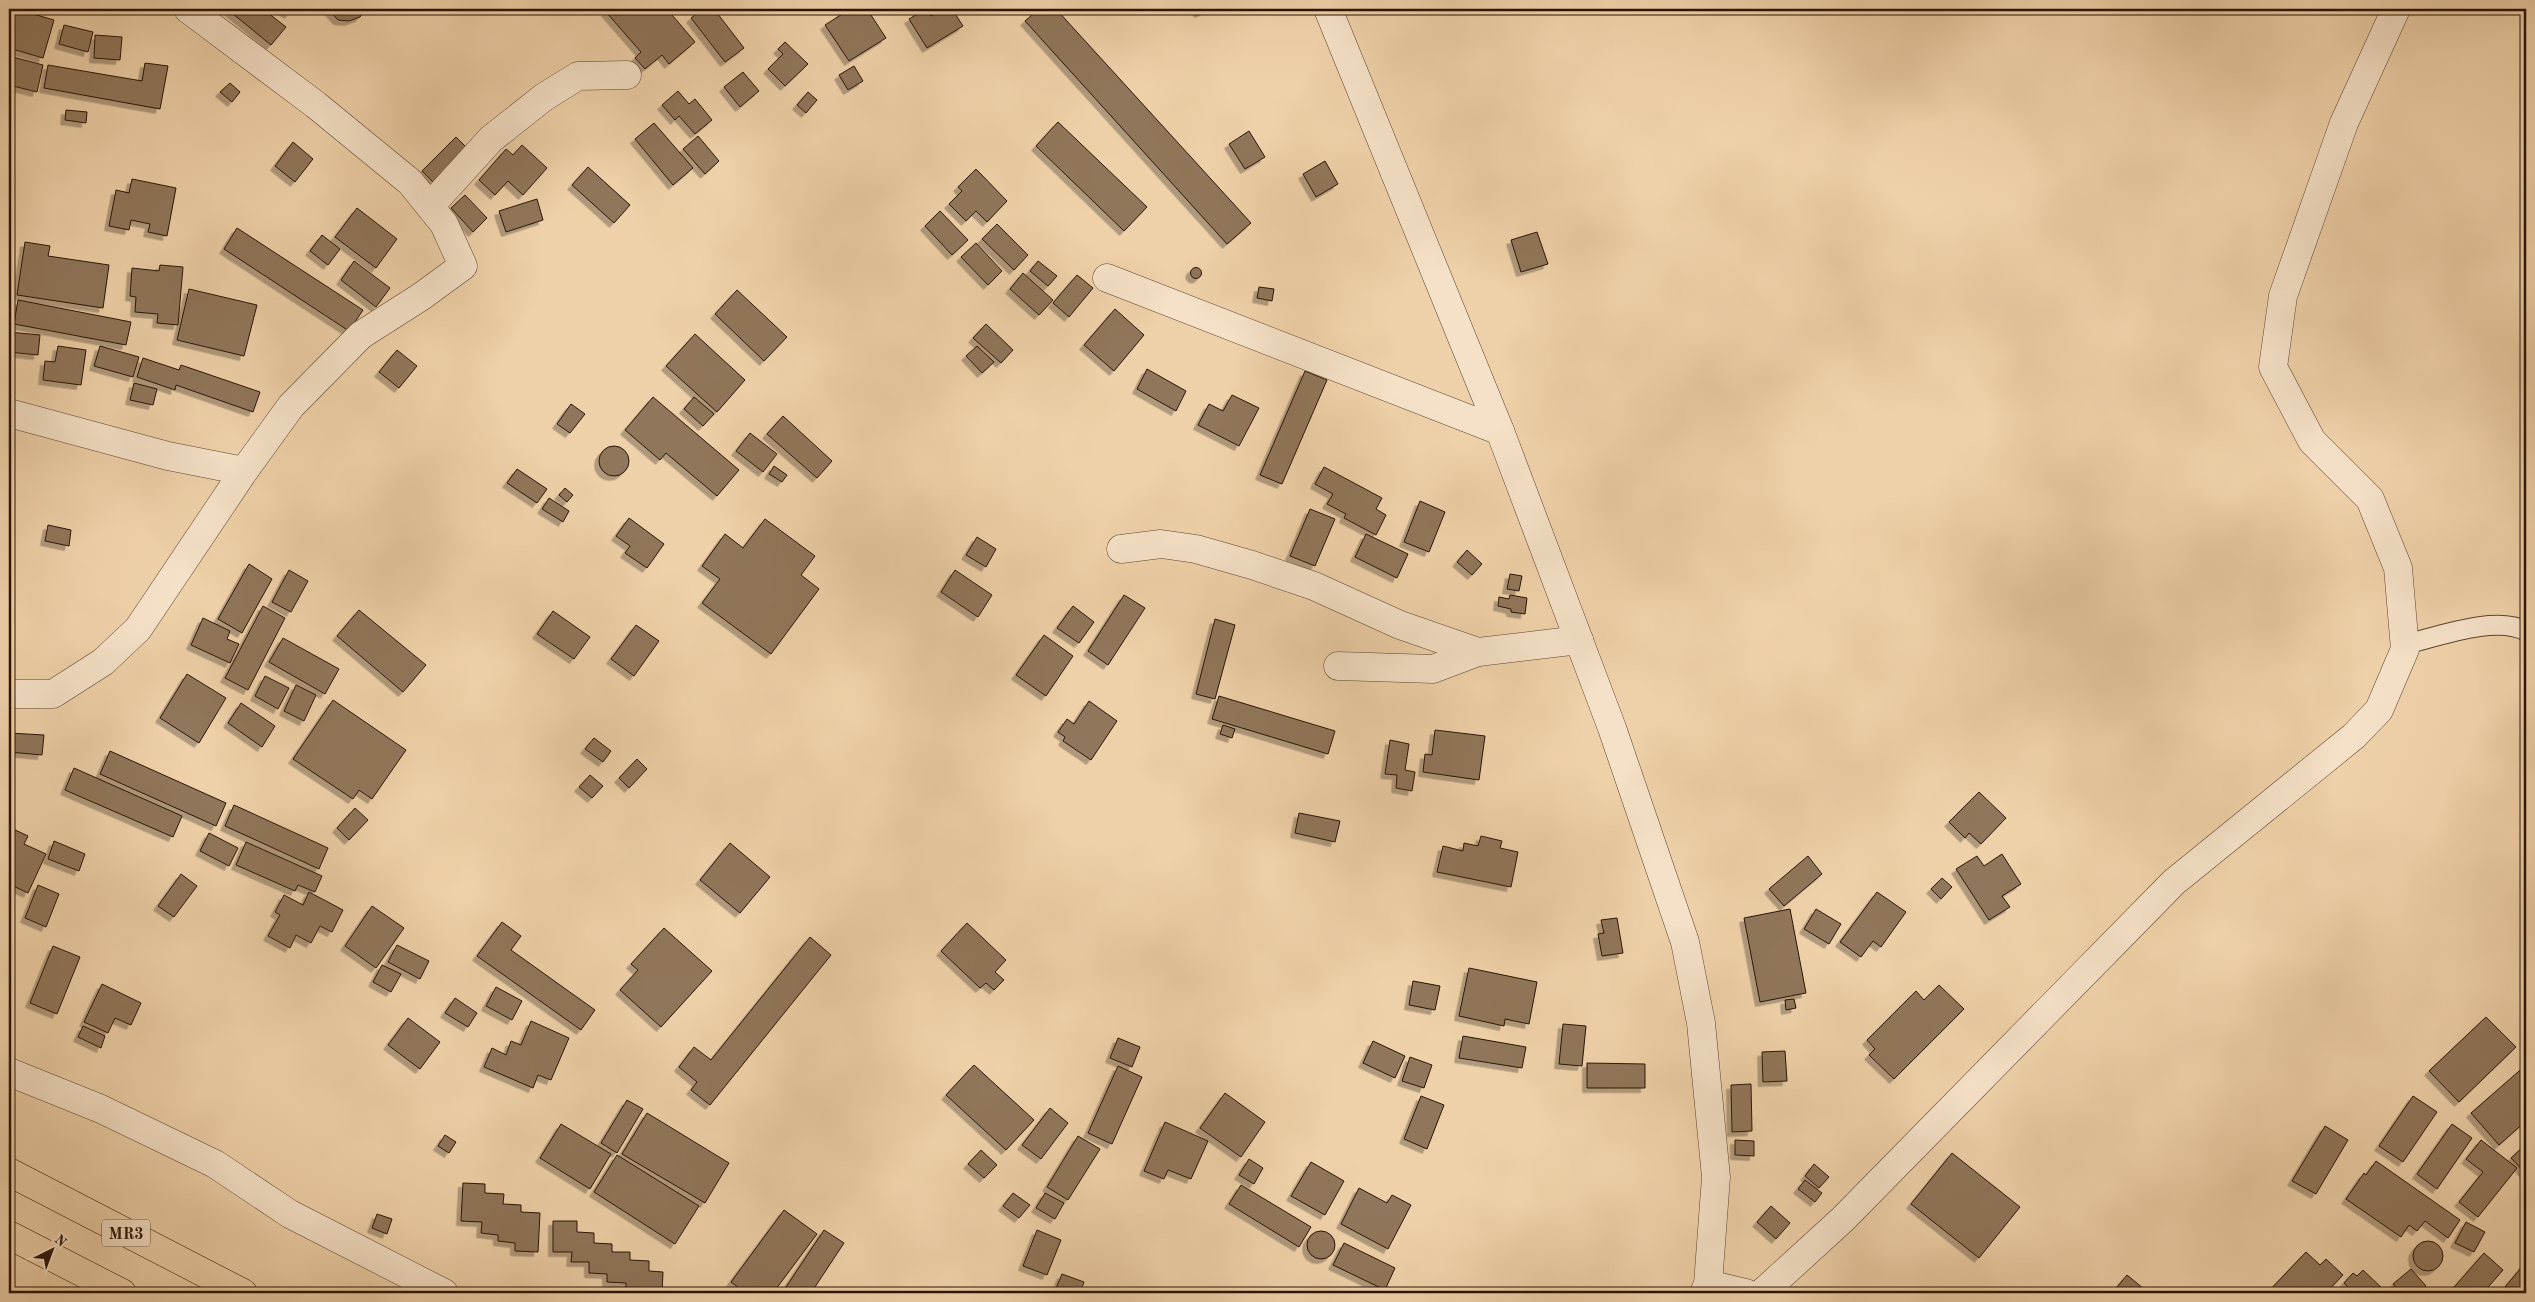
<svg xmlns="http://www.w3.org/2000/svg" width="2535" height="1302" font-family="'Old Standard TT',serif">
  <defs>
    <filter id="shadow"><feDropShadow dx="-4.5" dy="4.5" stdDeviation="0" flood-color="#0004"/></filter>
  </defs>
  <rect width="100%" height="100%" fill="#efd1a9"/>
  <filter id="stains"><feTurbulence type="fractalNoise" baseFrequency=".004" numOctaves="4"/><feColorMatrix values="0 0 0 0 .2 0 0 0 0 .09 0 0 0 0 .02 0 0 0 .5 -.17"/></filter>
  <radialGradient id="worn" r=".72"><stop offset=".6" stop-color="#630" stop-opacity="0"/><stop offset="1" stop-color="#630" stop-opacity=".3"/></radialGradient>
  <g fill="#90765a" stroke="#2a1405" filter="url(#shadow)">
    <path d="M16 9 54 20 43 58 9 48V34Z"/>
    <path d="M202 9H221L214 18Z"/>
    <path d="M227 9H263L286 27 271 45Z"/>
    <path d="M281 9H293L289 14Z"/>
    <path d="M328 9H366L360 17 349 21 338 20Z"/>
    <path d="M610 9H667L695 42 669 64 662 55 645 69 635 58 641 52 606 12Z"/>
    <path d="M703 9H714L744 48 725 62 691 18Z"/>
    <path d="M850 9H867L886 38 849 61 825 25Z"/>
    <path d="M926 9 931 16 943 9H952L963 26 927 48 909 19Z"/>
    <path d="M1039 9H1056L1251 223 1227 244 1025 21Z"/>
    <path d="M1197 9H1209L1199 13Z"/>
    <path d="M64 25 93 32 88 52 59 44Z"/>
    <path d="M95 35 122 37 120 60 94 58Z"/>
    <path d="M785 42 808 64 785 86 768 69 783 54 778 49Z"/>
    <path d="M9 56 43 65 37 92 9 85Z"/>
    <path d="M145 63 168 66 160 109 44 88 48 65 142 81Z"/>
    <path d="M854 66 863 81 848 90 839 75Z"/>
    <path d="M743 72 759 91 740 107 724 87Z"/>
    <path d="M230 83 240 92 232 102 220 92Z"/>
    <path d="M678 91 689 104 695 99 712 120 695 134 679 116 675 120 662 105Z"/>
    <path d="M808 92 817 100 806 113 797 105Z"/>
    <path d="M66 110 87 112 86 123 65 120Z"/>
    <path d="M1058 122 1147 207 1124 231 1036 146Z"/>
    <path d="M654 123 693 168 673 185 635 139Z"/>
    <path d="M1249 131 1265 157 1245 169 1229 144Z"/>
    <path d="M698 136 719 161 705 174 683 149Z"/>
    <path d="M456 137 473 154 439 188 422 171Z"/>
    <path d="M293 142 313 159 295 182 275 166Z"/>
    <path d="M522 145 547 168 523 195 508 181 495 195 479 180 506 149 513 155Z"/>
    <path d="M1325 161 1338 184 1316 197 1303 174Z"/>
    <path d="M588 167 630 205 614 223 572 185Z"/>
    <path d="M976 169 1007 201 987 222 976 211 966 221 949 204 962 191 958 187Z"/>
    <path d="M132 179 176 188 167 236 148 232 150 224 131 220 129 230 109 226 116 190 129 193Z"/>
    <path d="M465 195 487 218 473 232 451 208Z"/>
    <path d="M537 199 543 220 506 232 499 211Z"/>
    <path d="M357 208 397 239 376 268 335 237Z"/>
    <path d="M940 211 968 240 952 255 925 226Z"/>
    <path d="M997 224 1028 255 1014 270 982 239Z"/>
    <path d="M237 228 363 310 349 331 224 249Z"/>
    <path d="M1537 232 1548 264 1521 272 1511 240Z"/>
    <path d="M322 235 340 249 328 265 310 251Z"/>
    <path d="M25 242 50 246 48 256 109 265 103 308 17 295Z"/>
    <path d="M976 243 1002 271 988 285 961 257Z"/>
    <path d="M354 261 390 288 376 307 341 280Z"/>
    <path d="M1038 261 1057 276 1048 286 1030 271Z"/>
    <path d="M160 265 183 267 178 325 157 323 158 314 135 312 136 297 130 296 132 268 159 271Z"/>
    <circle cx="1196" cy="273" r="5.5"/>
    <path d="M1023 273 1053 300 1039 315 1010 289Z"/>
    <path d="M1077 275 1093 288 1069 317 1053 303Z"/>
    <path d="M1259 287 1274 289 1272 301 1257 298Z"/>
    <path d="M189 289 257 305 244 356 177 340Z"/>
    <path d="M737 290 787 337 764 361 715 314Z"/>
    <path d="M18 300 131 322 126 345 14 324Z"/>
    <path d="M1115 309 1144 335 1114 371 1084 345Z"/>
    <path d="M986 324 1013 350 1001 363 973 338Z"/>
    <path d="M9 332 40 335 38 355 9 352Z"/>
    <path d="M695 334 745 380 717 412 666 366Z"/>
    <path d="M58 346 86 350 81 385 43 380 45 361 55 362Z"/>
    <path d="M100 346 139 357 133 377 94 366Z"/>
    <path d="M977 346 994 362 982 373 966 356Z"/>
    <path d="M397 350 417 366 399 388 379 372Z"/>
    <path d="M143 358 179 370 181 365 260 392 253 412 176 385 175 390 137 377Z"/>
    <path d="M1147 369 1186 391 1176 411 1137 389Z"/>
    <path d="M1305 371 1327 380 1282 484 1260 475Z"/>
    <path d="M134 383 157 389 153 405 130 400Z"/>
    <path d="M1232 395 1259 408 1239 446 1198 425 1209 404 1223 411Z"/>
    <path d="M653 397 739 470 717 496 666 453 660 460 625 430Z"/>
    <path d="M694 397 714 414 703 426 684 409Z"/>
    <path d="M571 404 585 414 570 433 557 424Z"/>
    <path d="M783 416 832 461 817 478 767 434Z"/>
    <path d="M750 433 777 454 763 472 736 451Z"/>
    <circle cx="614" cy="461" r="15"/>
    <path d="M774 466 787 475 782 482 769 474Z"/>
    <path d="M1324 467 1382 498 1376 509 1386 515 1376 535 1344 518 1346 514 1327 504 1333 494 1315 484Z"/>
    <path d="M517 469 547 489 537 503 507 483Z"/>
    <path d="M565 488 573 495 567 502 559 495Z"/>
    <path d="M549 498 569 511 563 522 542 509Z"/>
    <path d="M1420 501 1445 512 1429 552 1404 542Z"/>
    <path d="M1310 509 1335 519 1315 566 1290 556Z"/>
    <path d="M629 518 664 544 647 568 625 553 630 546 616 536Z"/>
    <path d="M765 519 815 556 801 575 819 589 771 654 702 603 720 579 702 566 725 534 743 548Z"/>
    <path d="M48 525 71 530 69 546 45 541Z"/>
    <path d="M1366 534 1408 554 1397 578 1355 557Z"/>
    <path d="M977 537 996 549 986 567 966 555Z"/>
    <path d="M1467 550 1482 564 1472 575 1457 562Z"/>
    <path d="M249 564 272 579 242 633 218 619Z"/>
    <path d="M289 570 308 581 291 612 272 602Z"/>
    <path d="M955 570 992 595 978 617 941 592Z"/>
    <path d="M1510 574 1522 576 1519 591 1507 589Z"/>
    <path d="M1124 595 1145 608 1108 665 1088 651Z"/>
    <path d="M1510 595 1527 598 1525 614 1511 612V609L1498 606 1499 597 1509 599Z"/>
    <path d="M263 606 285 618 248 690 225 678Z"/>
    <path d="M1073 606 1094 622 1079 643 1057 628Z"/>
    <path d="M359 610 426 665 403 692 337 636Z"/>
    <path d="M553 611 590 637 574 659 537 634Z"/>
    <path d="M203 618 230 631 227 639 239 644 230 663 191 645Z"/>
    <path d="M1215 619 1235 625 1215 699 1196 694Z"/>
    <path d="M636 625 659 641 634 676 611 659Z"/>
    <path d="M1044 635 1073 656 1046 696 1016 675Z"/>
    <path d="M283 638 339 669 325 694 269 662Z"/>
    <path d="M187 674 226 698 199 743 160 718Z"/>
    <path d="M265 676 289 688 278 709 255 696Z"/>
    <path d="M296 685 316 695 304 721 284 711Z"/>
    <path d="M1219 696 1335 731 1328 754 1212 719Z"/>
    <path d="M333 700 406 750 372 799 359 790 353 799 293 759Z"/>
    <path d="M1089 701 1117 721 1091 760 1063 741 1065 737 1058 732 1067 719 1074 724Z"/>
    <path d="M241 703 275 726 262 747 228 723Z"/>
    <path d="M1223 725 1235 729 1232 738 1220 734Z"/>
    <path d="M1435 730 1485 736 1479 780 1423 772 1425 754 1432 755Z"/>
    <path d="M9 733 44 735 42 755 9 752Z"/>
    <path d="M594 738 611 751 603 762 585 749Z"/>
    <path d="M1390 740 1409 744 1405 770 1415 772 1412 791 1396 788 1397 775 1385 774Z"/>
    <path d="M110 751 226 803 216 826 100 774Z"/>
    <path d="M637 759 647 769 629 788 619 778Z"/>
    <path d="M74 768 182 816 173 837 65 790Z"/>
    <path d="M590 775 603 786 592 798 579 787Z"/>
    <path d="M1979 792 2006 818 1981 844 1969 833 1965 838 1949 822Z"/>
    <path d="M234 805 328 848 319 869 225 826Z"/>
    <path d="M355 808 368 820 349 840 337 828Z"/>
    <path d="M1299 813 1340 821 1335 842 1295 833Z"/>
    <path d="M9 827 28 836 24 844 46 854 28 893 9 884Z"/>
    <path d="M209 833 238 848 229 866 200 851Z"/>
    <path d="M1481 836 1502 841 1500 848 1518 852 1511 887 1437 872 1443 846 1463 851 1464 843 1478 846Z"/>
    <path d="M54 841 85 854 79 871 48 859Z"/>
    <path d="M246 842 322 876 315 892 298 885 295 891 236 865Z"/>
    <path d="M730 843 770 877 740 913 700 880Z"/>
    <path d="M2002 854 2021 884 2002 896 2010 907 1989 920 1956 869 1977 856 1984 866Z"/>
    <path d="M1808 856 1822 874 1784 906 1769 889Z"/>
    <path d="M181 874 197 886 174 917 158 906Z"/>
    <path d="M1942 878 1952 887 1941 899 1931 889Z"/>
    <path d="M38 885 59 894 46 927 25 918Z"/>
    <path d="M309 892 343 910 332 932 320 926 311 943 296 935 290 948 268 936 280 915 275 912 284 895 303 905Z"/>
    <path d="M1877 892 1906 912 1881 947 1873 941 1861 957 1840 942Z"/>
    <path d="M372 906 404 928 376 968 345 946Z"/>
    <path d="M1790 909 1806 993 1760 1002 1744 918Z"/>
    <path d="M1816 909 1841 924 1829 944 1804 929Z"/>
    <path d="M1617 918 1623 953 1602 956 1598 934 1604 933 1601 920Z"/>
    <path d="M502 922 521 936 511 950 595 1010 581 1030 477 956Z"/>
    <path d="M967 923 1006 960 995 972 1004 980 994 990 986 983 980 988 941 951Z"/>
    <path d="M664 928 712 971 661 1027 620 990 638 970 631 964Z"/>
    <path d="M810 937 831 955 710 1105 691 1090 697 1082 679 1067 694 1047 711 1060Z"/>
    <path d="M397 945 429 961 420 979 388 962Z"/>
    <path d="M53 946 80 957 57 1014 30 1003Z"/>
    <path d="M382 965 401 974 391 992 373 982Z"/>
    <path d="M1469 968 1537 982 1529 1024 1505 1019 1504 1026 1459 1016Z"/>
    <path d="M1413 981 1440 986 1435 1010 1409 1005Z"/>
    <path d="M102 984 141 1003 131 1025 115 1018 108 1033 84 1022Z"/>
    <path d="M1939 985 1964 1009 1894 1079 1869 1055 1875 1049 1867 1040 1916 991 1924 1000Z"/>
    <path d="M496 987 522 1001 512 1020 486 1006Z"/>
    <path d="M455 998 477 1013 468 1027 445 1013Z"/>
    <path d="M1794 999 1796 1008 1786 1010 1785 1000Z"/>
    <path d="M2486 1017 2516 1047 2459 1102 2429 1071Z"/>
    <path d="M408 1018 440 1042 420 1069 388 1045Z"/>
    <path d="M531 1021 569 1038 551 1080 538 1075 533 1088 484 1067 492 1048 506 1055 511 1041 521 1045Z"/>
    <path d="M1563 1024 1586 1026 1582 1066 1559 1064Z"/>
    <path d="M83 1026 105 1036 101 1048 78 1037Z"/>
    <path d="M1463 1036 1526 1047 1522 1068 1459 1058Z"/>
    <path d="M1118 1038 1140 1047 1132 1067 1110 1058Z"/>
    <path d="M1373 1041 1405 1056 1395 1078 1363 1063Z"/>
    <path d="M1785 1051 1787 1081 1763 1082 1762 1052Z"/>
    <path d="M1410 1057 1432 1065 1424 1088 1402 1081Z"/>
    <path d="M1587 1063 1645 1064V1088H1587Z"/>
    <path d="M974 1065 1034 1120 1006 1150 946 1095Z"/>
    <path d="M2526 1065V1121L2499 1145 2471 1113Z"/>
    <path d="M1118 1066 1142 1077 1112 1144 1088 1133Z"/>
    <path d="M1751 1084 1752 1131 1732 1132 1731 1085Z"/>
    <path d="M1225 1093 1265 1122 1241 1157 1200 1128Z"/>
    <path d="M1421 1096 1444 1105 1427 1149 1404 1139Z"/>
    <path d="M2413 1096 2437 1112 2403 1162 2379 1146Z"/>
    <path d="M627 1100 643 1109 617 1153 601 1143Z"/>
    <path d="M1050 1108 1068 1123 1041 1159 1022 1145Z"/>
    <path d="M647 1113 729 1163 705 1203 622 1154Z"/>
    <path d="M1165 1122 1208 1141 1191 1179 1168 1170 1164 1179 1144 1171Z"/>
    <path d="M561 1124 611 1154 590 1189 540 1158Z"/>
    <path d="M2452 1124 2472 1138 2437 1189 2417 1174Z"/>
    <path d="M2325 1126 2348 1140 2316 1194 2292 1181Z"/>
    <path d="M445 1135 456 1142 449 1153 438 1146Z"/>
    <path d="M1078 1136 1100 1149 1068 1200 1047 1187Z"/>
    <path d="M1735 1140 1754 1141V1156L1735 1155Z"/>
    <path d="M2481 1140 2517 1168 2478 1217 2459 1202 2483 1172 2466 1159Z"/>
    <path d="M2526 1144V1174L2511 1158Z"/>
    <path d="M981 1150 997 1165 984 1178 968 1164Z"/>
    <path d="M1952 1153 2020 1207 1979 1258 1911 1204Z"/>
    <path d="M617 1155 699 1206 675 1244 594 1192Z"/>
    <path d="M1249 1159 1263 1168 1254 1184 1239 1175Z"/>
    <path d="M2376 1161 2460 1220 2448 1238 2425 1221 2417 1231 2409 1225 2401 1237 2346 1199 2364 1173 2366 1175Z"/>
    <path d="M1311 1162 1344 1181 1325 1215 1291 1196Z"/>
    <path d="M1814 1164 1829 1177 1819 1188 1805 1176Z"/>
    <path d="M1805 1180 1822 1193 1815 1202 1798 1189Z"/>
    <path d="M463 1183 485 1184V1193L504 1194 503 1204 521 1205V1212L540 1213 538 1252 515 1251V1243L498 1241V1235L481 1233 482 1222 461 1221Z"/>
    <path d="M1241 1185 1311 1227 1299 1247 1229 1204Z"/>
    <path d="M1359 1188 1387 1203 1392 1195 1411 1205 1388 1249 1341 1224Z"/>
    <path d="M1013 1193 1030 1205 1019 1218 1003 1206Z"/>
    <path d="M1045 1193 1064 1203 1055 1219 1036 1208Z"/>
    <path d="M1771 1206 1790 1223 1776 1239 1757 1222Z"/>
    <path d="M784 1210 817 1234 773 1293H746L731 1282Z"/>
    <path d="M377 1214 392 1219 387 1234 372 1228Z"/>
    <path d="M553 1221H577V1232L594 1233V1243L612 1244V1252H630V1260L649 1261V1271L663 1272 662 1293 626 1292V1283L607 1282V1274L589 1273V1262H571L572 1252H553Z"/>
    <path d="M2466 1222 2485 1232 2474 1252 2455 1243Z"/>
    <path d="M824 1230 844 1243 811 1293H782Z"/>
    <path d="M1037 1230 1061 1240 1047 1275 1023 1266Z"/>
    <circle cx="1321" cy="1245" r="14"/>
    <circle cx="2428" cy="1256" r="15"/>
    <path d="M1344 1243 1395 1268 1385 1290 1333 1265Z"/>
    <path d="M2306 1252 2320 1265 2326 1259 2343 1275 2326 1293H2267Z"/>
    <path d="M2484 1253 2503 1270 2483 1293H2449Z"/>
    <path d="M2526 1262V1293H2500Z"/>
    <path d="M2411 1269 2426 1286 2418 1293H2401L2393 1284Z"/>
    <path d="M2363 1270 2387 1293H2342L2348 1287 2344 1283 2353 1273 2357 1276Z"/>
    <path d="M1062 1274 1084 1282 1080 1293H1054Z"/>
    <path d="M2127 1275 2149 1293H2112Z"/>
  </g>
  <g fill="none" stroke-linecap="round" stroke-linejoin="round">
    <defs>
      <path id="lane" d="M2403 645C2438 637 2494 615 2526 631"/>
      <g id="street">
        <path d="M1328 9 1500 431 1612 728 1685 942 1701 1023 1716 1177 1708 1284 1704 1293"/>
        <path d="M430 206 491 139 544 97 578 76 627 75"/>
        <path d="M1107 278 1500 431"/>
        <path d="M9 413 168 456 244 471"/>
        <path d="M1121 549 1161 544 1196 549 1252 565 1314 586 1400 625 1478 652 1579 640"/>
        <path d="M1338 666 1433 669 1478 652"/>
        <path d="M9 694H53L103 662 138 629 244 471 291 406 361 335 422 296 463 266 444 224 410 182 316 105 188 9"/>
        <path d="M9 1072 101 1109 215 1164 290 1214 444 1293"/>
        <path d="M1708 1284 1746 1293"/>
        <path d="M1762 1293 1843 1219 2174 882 2354 736 2379 710 2405 649 2398 568 2370 499 2312 441 2273 367 2283 296 2344 123 2396 9"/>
      </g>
      <g id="highway">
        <path d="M9 1172 243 1293"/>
        <path d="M9 1235 122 1293"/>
      </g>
    </defs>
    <use href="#lane" stroke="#5b432e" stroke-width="21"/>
    <use href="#street" stroke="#5b432e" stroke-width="29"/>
    <use href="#highway" stroke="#2a1405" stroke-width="29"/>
    <use href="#lane" stroke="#f5e1c7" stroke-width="19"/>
    <use href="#street" stroke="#f5e1c7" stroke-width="28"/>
    <use href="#highway" stroke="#efd1a9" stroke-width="28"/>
  </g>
  <g text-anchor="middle" stroke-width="4" stroke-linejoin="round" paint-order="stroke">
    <rect fill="#f5e1c7" stroke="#67523f" stroke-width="1" x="102" y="1219.5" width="48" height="27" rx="4"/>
    <g font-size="16" font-weight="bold" fill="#2a1405">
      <text x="126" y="1239">MR3</text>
    </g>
  </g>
  <rect width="2535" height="1302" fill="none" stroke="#efd1a9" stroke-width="30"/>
  <rect x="10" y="10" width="2515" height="1282" fill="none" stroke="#2a1405" stroke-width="2.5"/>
  <rect x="15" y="15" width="2505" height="1272" fill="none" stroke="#2a1405"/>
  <g transform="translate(52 1250) rotate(42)" stroke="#f5e1c7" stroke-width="4" paint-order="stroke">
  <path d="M0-4L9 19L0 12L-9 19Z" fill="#2a1405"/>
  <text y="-8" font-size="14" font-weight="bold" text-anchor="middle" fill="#2a1405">N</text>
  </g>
  <rect width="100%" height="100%" filter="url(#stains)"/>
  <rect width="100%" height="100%" fill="url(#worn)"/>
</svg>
